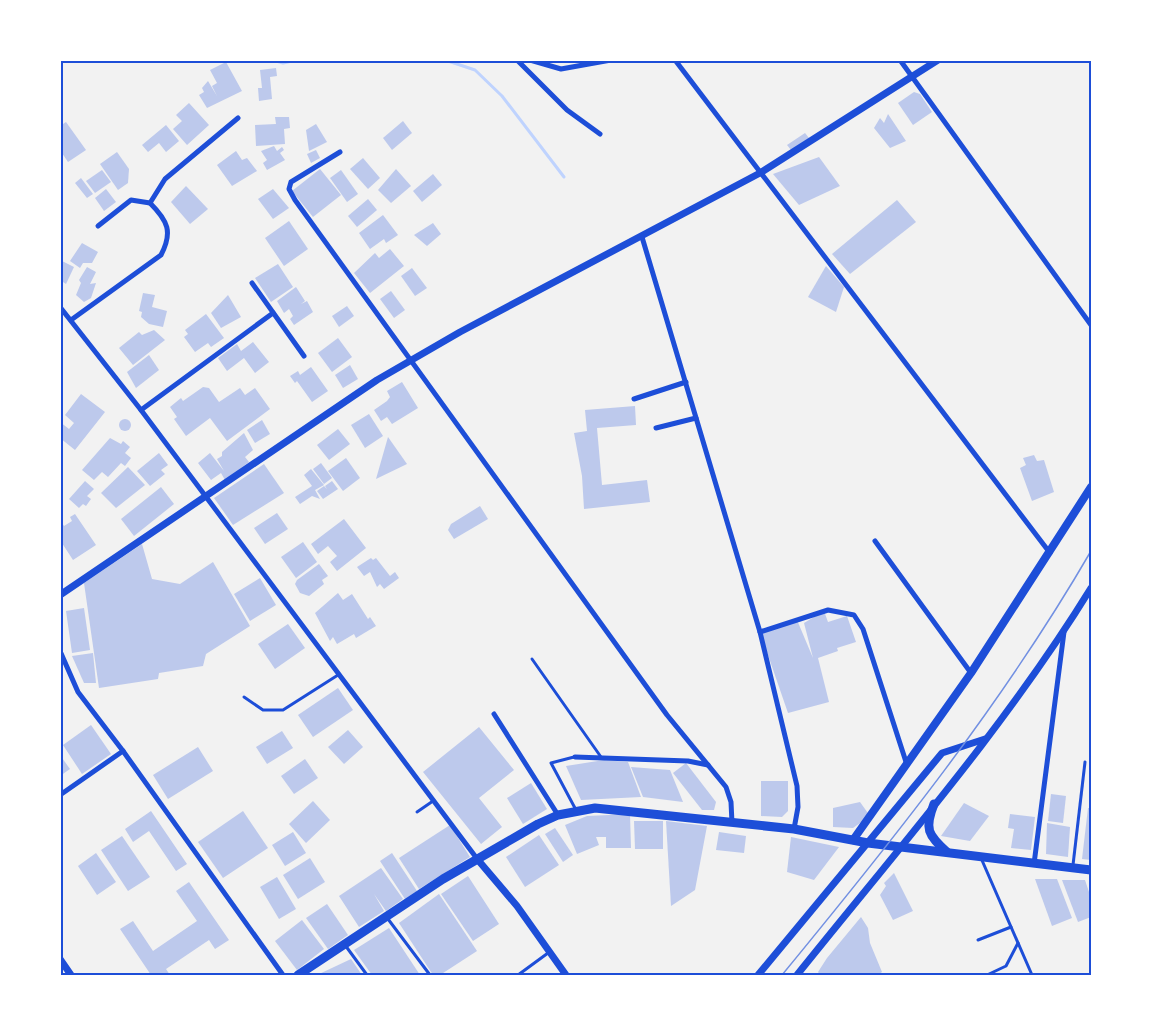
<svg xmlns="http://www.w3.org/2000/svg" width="1151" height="1035" font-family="'IBM Plex Sans',sans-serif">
  <rect width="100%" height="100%" fill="#f2f2f2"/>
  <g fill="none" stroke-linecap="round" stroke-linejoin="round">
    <g stroke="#bfd3fe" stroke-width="3">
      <path d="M273 60 283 63 297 60"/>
      <path d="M445 60 475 70 502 96 564 177"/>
    </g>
  </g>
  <g fill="#bdc9ec">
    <path d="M226 62 242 91 207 108 199 95 204 92 202 88 208 81 217 96 212 86 217 83 210 70Z"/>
    <path d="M276 68 277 76 270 77 272 99 259 101 258 88H262L260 70Z"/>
    <path d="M914 92 920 94 932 112 913 125 898 103Z"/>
    <path d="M189 103 209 125 187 145 173 129 182 121 176 115Z"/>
    <path d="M888 114 906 141 890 148 874 128 880 118 884 123Z"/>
    <path d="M275 117H289L290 128 284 129 285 144 256 146 255 125 276 124Z"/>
    <path d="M403 121 412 133 392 150 383 138Z"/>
    <path d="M66 122 86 150 68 162 60 150V126Z"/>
    <path d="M316 124 327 142 309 151 306 130Z"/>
    <path d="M166 125 179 141 166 152 159 143 148 152 142 145Z"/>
    <path d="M805 133 809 138 791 150 787 145Z"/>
    <path d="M274 146 277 151 282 147 284 150 280 153 285 160 267 170 263 163 267 160 261 151Z"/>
    <path d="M316 150 320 158 311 163 307 154Z"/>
    <path d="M236 151 242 160 247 158 257 171 232 186 217 165Z"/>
    <path d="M117 152 129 169 128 183 118 190 100 164Z"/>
    <path d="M819 157 840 186 799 205 773 174Z"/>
    <path d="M363 158 380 178 368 189 350 169Z"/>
    <path d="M320 169 341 195 313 217 292 191Z"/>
    <path d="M396 169 411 186 391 203 378 190Z"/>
    <path d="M102 170 111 182 95 193 86 181Z"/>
    <path d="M341 170 358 194 347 202 330 178Z"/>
    <path d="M433 174 442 185 422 202 413 191Z"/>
    <path d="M81 178 93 194 87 198 75 183Z"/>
    <path d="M186 186 208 209 190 224 171 202Z"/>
    <path d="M106 189 116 202 104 211 95 198Z"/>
    <path d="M273 189 289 208 273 219 258 199Z"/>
    <path d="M368 199 377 210 357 227 348 216Z"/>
    <path d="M897 200 916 222 850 274 832 254Z"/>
    <path d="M383 215 398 235 386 243 384 239 370 249 359 233Z"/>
    <path d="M289 221 308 249 284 266 265 238Z"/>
    <path d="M433 223 441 234 427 246 414 235Z"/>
    <path d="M82 243 98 252 92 263H83L80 268 70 261Z"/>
    <path d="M390 249 404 266 370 293 354 273 375 253 379 258Z"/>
    <path d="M62 261 74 267 66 284 60 280Z"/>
    <path d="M278 264 293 287 271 302 255 278Z"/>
    <path d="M826 266 844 287 836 312 808 297Z"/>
    <path d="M87 267 96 272 90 284 96 283 91 298 84 302 76 295 81 283 79 280Z"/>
    <path d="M412 268 427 288 415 296 401 276Z"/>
    <path d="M296 287 305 301 301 304 307 301 313 312 294 325 290 319 293 316 289 309 284 313 277 301Z"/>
    <path d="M391 291 405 310 394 318 380 299Z"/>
    <path d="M143 293 155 295 152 307 167 311 163 327 149 324 141 317 142 312 139 311Z"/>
    <path d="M228 295 241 317 221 328 211 313Z"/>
    <path d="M347 306 354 316 339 327 332 316Z"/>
    <path d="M206 314 224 338 211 347 208 343 195 352 184 337 188 334 185 330Z"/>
    <path d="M154 330 165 340 133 365 119 348 139 332 142 335Z"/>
    <path d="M338 338 352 357 332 372 318 353Z"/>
    <path d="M253 342 269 362 255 373 244 358 227 371 218 358 237 344 241 351Z"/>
    <path d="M149 355 159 370 136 388 127 372Z"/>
    <path d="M350 365 358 379 343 388 335 375Z"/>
    <path d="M311 367 328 391 312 402 297 381 295 383 290 376 298 371 300 375Z"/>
    <path d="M402 382 418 408 392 424 387 417 381 421 374 410 387 401 390 397 387 391Z"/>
    <path d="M203 387 209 388 219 402 240 388 245 395 255 388 270 409 227 441 210 418 186 436 174 419 177 417 170 407 181 398 183 401Z"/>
    <path d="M81 394 105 412 75 450 60 438V422L69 429 74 423 65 415Z"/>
    <path d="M635 406 636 425 597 428 602 485 647 480 650 502 584 509 582 476 574 433 587 431 585 410Z"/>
    <path d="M369 414 383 436 365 448 351 425Z"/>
    <circle cx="125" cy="425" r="6"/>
    <path d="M262 420 270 434 255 443 247 430Z"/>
    <path d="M338 429 350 444 329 460 317 445Z"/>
    <path d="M244 433 253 450 245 457 249 462 225 480 221 473 211 480 198 463 210 453 224 471 217 459 222 456V452Z"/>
    <path d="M388 437 407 464 376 479Z"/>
    <path d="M110 438 121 444 123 441 130 447 125 453 131 458 125 466 121 463 108 477 102 472 94 480 82 470Z"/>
    <path d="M159 453 168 465 161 470 165 474 150 486 137 471Z"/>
    <path d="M1034 455 1037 461 1044 460 1054 492 1032 501 1020 468 1026 465 1023 458Z"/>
    <path d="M346 458 360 478 343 491 328 471Z"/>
    <path d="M321 463 332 478 324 484 313 469Z"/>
    <path d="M264 464 284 493 233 525 214 498Z"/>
    <path d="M128 467 145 485 116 508 101 493Z"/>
    <path d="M311 469 324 485 315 490 320 499 312 496 300 504 295 497 312 486 304 475Z"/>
    <path d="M85 481 94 489 87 496 91 499 86 506 83 504 79 508 69 499Z"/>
    <path d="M332 481 338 489 323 499 317 491 324 486 327 489 325 486Z"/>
    <path d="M161 487 174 504 134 536 121 519Z"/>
    <path d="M480 506 488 519 454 539 448 530 451 524Z"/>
    <path d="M277 513 288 529 265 544 254 528Z"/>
    <path d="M75 514 96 545 73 560 60 540V520L64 526 72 521 70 517Z"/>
    <path d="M344 519 366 548 337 571 330 562 337 556 328 546 318 554 311 544Z"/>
    <path d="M303 542 317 562 296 578 281 557Z"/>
    <path d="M142 544 152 579 180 584 213 562 250 626 206 654 203 666 159 673 158 679 99 688 84 583Z"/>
    <path d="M371 558 373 560 376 558 390 576 395 572 399 578 384 589 380 584 377 587 370 572 364 576 357 567Z"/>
    <path d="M319 564 328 576 322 580 324 584 309 596 300 593 295 584 297 580Z"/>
    <path d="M260 578 276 605 250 621 234 594Z"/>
    <path d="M338 593 343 600 352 594 368 619 370 617 376 626 356 638 354 634 337 644 333 637 330 641 315 613Z"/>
    <path d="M84 608 90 650 72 653 66 611Z"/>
    <path d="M824 611 828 622 847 616 856 642 837 648 838 651 818 658 829 702 788 713 760 632 797 620 813 658 804 623Z"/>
    <path d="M288 624 305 648 275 669 258 644Z"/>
    <path d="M93 653 96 683H84L72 656Z"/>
    <path d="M338 688 353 710 313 737 298 715Z"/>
    <path d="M91 725 111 754 82 774 63 745Z"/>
    <path d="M479 727 514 770 479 798 502 827 481 844 423 772Z"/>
    <path d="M348 730 363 747 344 764 328 747Z"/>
    <path d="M282 731 293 748 267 764 256 747Z"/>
    <path d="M198 747 213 771 168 799 153 775Z"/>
    <path d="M60 755 70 769 60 776Z"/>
    <path d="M305 759 318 778 294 794 281 776Z"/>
    <path d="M604 760 628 762 641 797 581 800 566 766Z"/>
    <path d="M686 763 716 802 714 810H702L673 773Z"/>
    <path d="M631 767 670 770 683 802 643 797Z"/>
    <path d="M761 781H788V811L782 817 761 816Z"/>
    <path d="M531 783 547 809 523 824 507 798Z"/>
    <path d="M1051 794 1066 796 1063 823 1048 821Z"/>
    <path d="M313 801 330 820 306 843 289 824Z"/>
    <path d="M860 802 870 816 853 828 833 827V808Z"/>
    <path d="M964 803 989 816 970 841 941 836Z"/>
    <path d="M1088 808H1091V860L1082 859Z"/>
    <path d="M151 811 187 864 176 871 149 831 133 842 125 829Z"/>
    <path d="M243 811 268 848 223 878 198 842Z"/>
    <path d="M630 814 631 848H606V837H596L599 845 577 854 565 825 587 816Z"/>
    <path d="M1010 814 1035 817 1031 850 1011 848 1014 829 1008 828Z"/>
    <path d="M634 821H663V849H635Z"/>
    <path d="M666 821 707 826 695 890 671 906Z"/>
    <path d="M1047 823 1070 827 1068 857 1046 854Z"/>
    <path d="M450 825 470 857 419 889 399 858Z"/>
    <path d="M555 828 573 855 563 862 545 834Z"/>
    <path d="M293 832 306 853 285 866 272 845Z"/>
    <path d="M719 832 746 836 744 853 716 850Z"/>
    <path d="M539 835 559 865 525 887 506 857Z"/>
    <path d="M122 836 150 877 128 891 101 850Z"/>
    <path d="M791 837 839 847 814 880 787 872Z"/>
    <path d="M96 853 116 882 97 895 78 866Z"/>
    <path d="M392 853 417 891 405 899 380 861Z"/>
    <path d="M310 858 325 882 298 899 283 875Z"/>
    <path d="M381 868 403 899 386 911 374 894 384 911 359 927 339 896Z"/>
    <path d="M894 873 913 911 893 920 880 895 886 886 884 883Z"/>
    <path d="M468 876 499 924 473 941 441 894Z"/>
    <path d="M277 877 296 909 279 919 260 887Z"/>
    <path d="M1035 879H1057L1072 918 1052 926Z"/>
    <path d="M1062 880H1085L1091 898V917L1078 922Z"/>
    <path d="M189 882 229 940 215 949 209 940 166 969 170 975H151L120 929 133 921 153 951 197 921 176 891Z"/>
    <path d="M439 894 477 951 440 975H433L399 923Z"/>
    <path d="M327 904 348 935 328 949 306 918Z"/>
    <path d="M861 917 868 928 870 943 882 972 878 975H820L818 972 827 958Z"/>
    <path d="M302 920 324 949 297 970 275 941Z"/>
    <path d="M389 928 420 975H372L354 950Z"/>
    <path d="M351 959 362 975H317Z"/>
  </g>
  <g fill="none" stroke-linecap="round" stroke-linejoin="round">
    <g stroke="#1d4ed8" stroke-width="3">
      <path d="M532 659 601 757"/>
      <path d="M244 697 263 710H283L338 675"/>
      <path d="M574 757 551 763 576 810"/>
      <path d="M417 812 433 801"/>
      <path d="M981 858 1032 975"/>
      <path d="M1073 865 1085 762"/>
      <path d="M388 919 430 975"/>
      <path d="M978 940 1011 927"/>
      <path d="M345 945 367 975"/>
      <path d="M518 975 548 953"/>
      <path d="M987 975 1006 966 1018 943"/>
    </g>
    <g stroke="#1d4ed8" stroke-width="5">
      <path d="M517 60 567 110 600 134"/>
      <path d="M530 60 561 69 611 60"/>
      <path d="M675 60 1050 553"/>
      <path d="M900 60 1091 325"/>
      <path d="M340 152 291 182 289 189 295 200 667 715 726 787 731 802 732 823"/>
      <path d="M98 226 131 200 150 203"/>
      <path d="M642 237 760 632 797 786 798 807 794 829"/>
      <path d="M252 283 304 356"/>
      <path d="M60 307 141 410 478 860"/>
      <path d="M71 320 161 255C173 232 168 221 150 203L165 179 238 118"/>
      <path d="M634 399 686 382"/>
      <path d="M141 410 273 313"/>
      <path d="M656 428 696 418"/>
      <path d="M875 541 971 673"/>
      <path d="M760 632 828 610 854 615 863 629 907 765"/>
      <path d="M60 651 78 692 123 751 283 975"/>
      <path d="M494 714 558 815"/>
      <path d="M575 757 688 761 708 765"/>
      <path d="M60 795 123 751"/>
      <path d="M1034 864 1064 632"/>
    </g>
    <g stroke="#1d4ed8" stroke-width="7">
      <path d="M60 595 377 380 460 332 760 173 938 60"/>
      <path d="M478 860 517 906 566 975"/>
      <path d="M60 959 71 975"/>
      <path d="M758 975 942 753 985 739"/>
      <path d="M797 975C898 849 1006 726 1091 588"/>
    </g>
    <path stroke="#1d4ed8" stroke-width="8" d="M853 840 971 673 1091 487"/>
    <g stroke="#1d4ed8" stroke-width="9">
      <path d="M934 804C924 829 928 835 947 852"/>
      <path d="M298 975 443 879 538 824 558 815 595 808 794 829 868 843 1091 870"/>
    </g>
    <path stroke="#7290e2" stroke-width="1.5" d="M782 975C893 840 1003 703 1091 551"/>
  </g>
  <rect width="1151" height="1035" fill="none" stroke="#ffffff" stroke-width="123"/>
  <rect x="62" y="62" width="1028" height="912" fill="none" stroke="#1d4ed8" stroke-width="2"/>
</svg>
